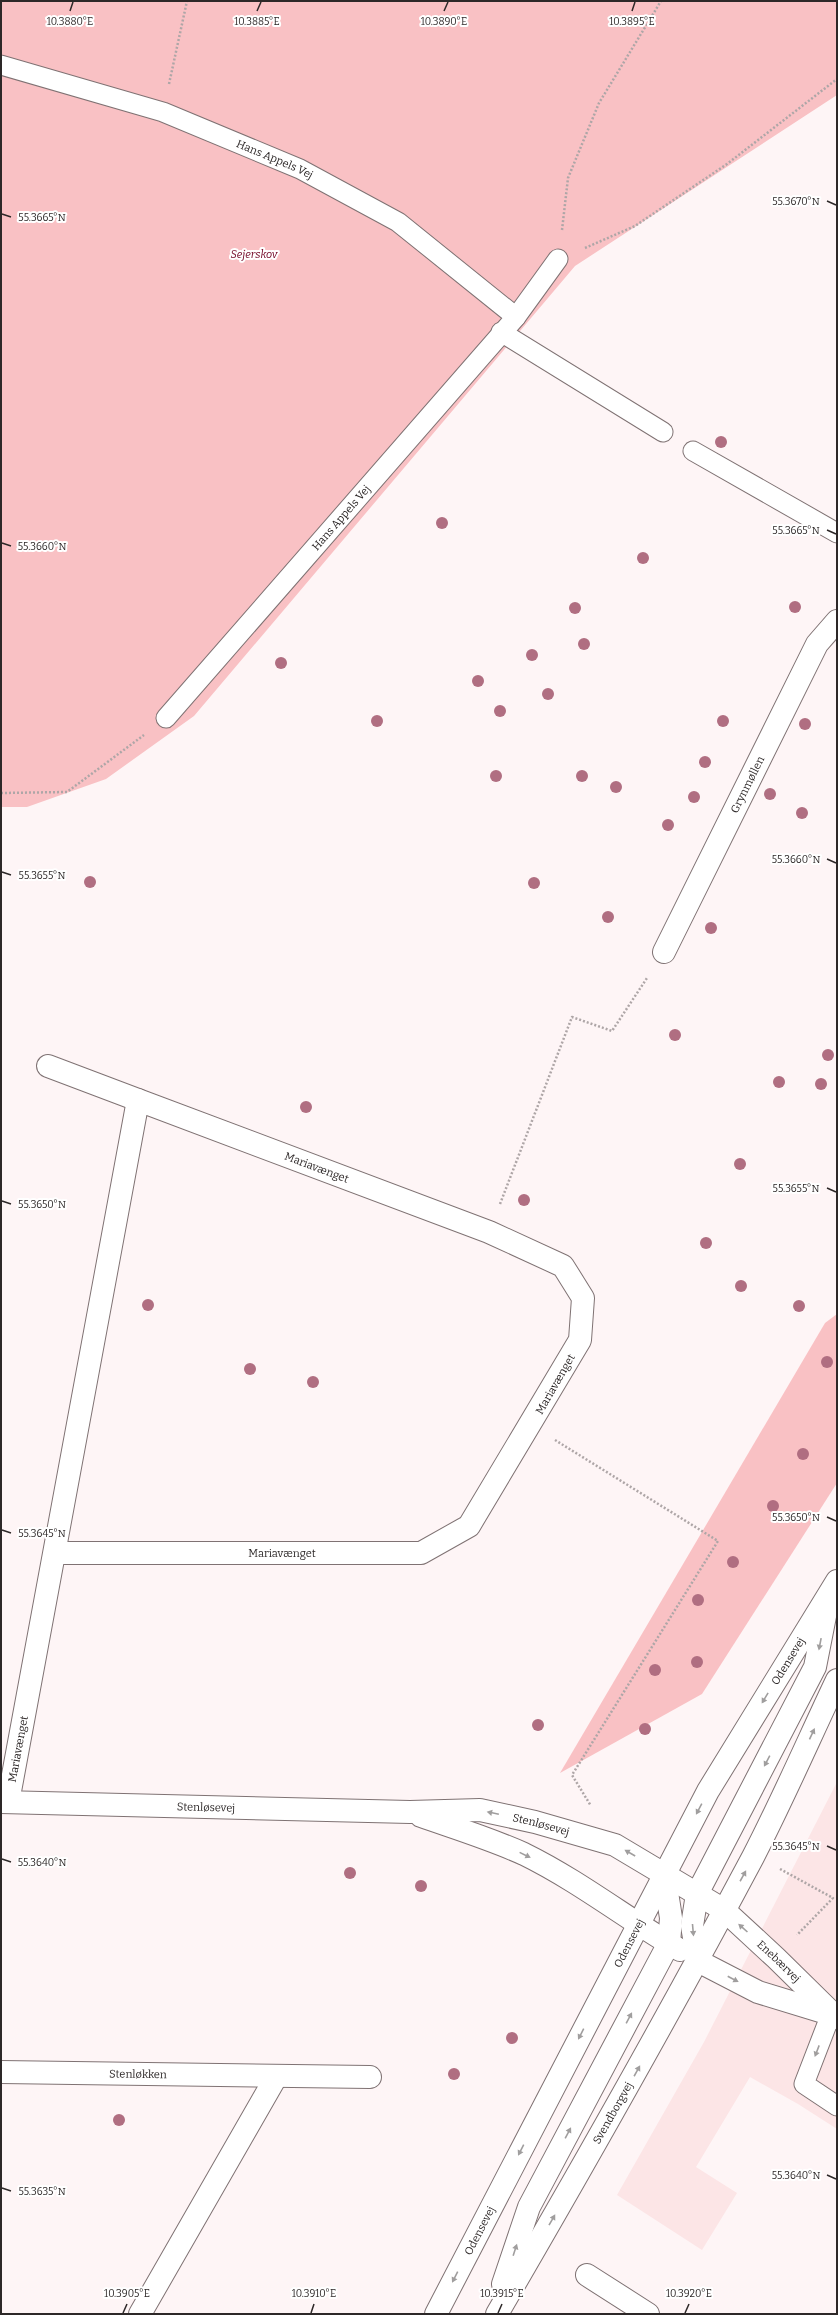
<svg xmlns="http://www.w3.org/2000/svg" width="838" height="2315" font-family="Bitter,serif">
  <rect width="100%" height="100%" fill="#fef5f6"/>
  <path fill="#fce5e6" d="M837 1782V2129L798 2104 750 2077 696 2167 737 2193 702 2250 617 2195 704 2042Z"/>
  <g fill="#f9c1c4">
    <path d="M1 1H837V95L575 266 194 716 106 779 27 807H1Z"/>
    <path d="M837 1314V1483L702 1694 560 1773 825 1323Z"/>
  </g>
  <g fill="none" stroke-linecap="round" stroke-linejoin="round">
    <defs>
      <g id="lane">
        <path id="s1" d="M1 65 163 112 300 169 398 222 516 317"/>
        <path d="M501 332 663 432"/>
        <path d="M693 451 837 533"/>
        <path id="s2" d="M166 718 516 317 558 259"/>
        <path d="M831 2014 804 2084 837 2106"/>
      </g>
      <g id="street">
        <path id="s3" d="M664 952 817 644 837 621"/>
        <path d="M48 1066 138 1100"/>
        <path id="s4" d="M8 1802 138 1100 489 1232 563 1266 583 1298 580 1340 469 1526 421 1553H55"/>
        <path id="s5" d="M724 1910 776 1958 837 2018"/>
        <path d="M698 1961 758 1992 830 2014"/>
        <path id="s6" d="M1 2072 370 2077"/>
        <path d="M587 2275 648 2314"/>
        <path d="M140 2314 276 2077"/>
      </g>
      <g id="secondary">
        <path id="s7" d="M1 1802 410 1812 480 1810 535 1822 615 1845 724 1910"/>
        <path d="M421 1816C455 1828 491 1839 524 1854 579 1881 627 1919 680 1950"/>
        <path d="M698 1961 692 1926 697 1894 815 1667 827 1606"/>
        <path d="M503 2284 529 2207 669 1943 671 1918 664 1873"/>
        <path id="s8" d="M436 2314 708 1791 837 1581"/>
        <path id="s9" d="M497 2314C585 2163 671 2011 753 1857 783 1799 809 1739 837 1680"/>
      </g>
    </defs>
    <use href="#lane" stroke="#7f7273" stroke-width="21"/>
    <use href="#street" stroke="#7f7273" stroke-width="24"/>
    <use href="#secondary" stroke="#7f7273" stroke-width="24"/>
    <g stroke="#aea6a7" stroke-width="2.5" stroke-dasharray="2 2" stroke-linecap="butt">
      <path d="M169 84 187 1"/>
      <path d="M562 230 568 178 599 103 661 1"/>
      <path d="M585 248 635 226 727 164 837 79"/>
      <path d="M1 793 67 792 144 735"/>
      <path d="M500 1204 572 1017 612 1031 647 978"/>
      <path d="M555 1440 718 1541 572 1775 591 1806"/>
      <path d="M780 1869 833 1898 797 1935"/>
    </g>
    <use href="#lane" stroke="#fff" stroke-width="19"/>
    <use href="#street" stroke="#fff" stroke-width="22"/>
    <use href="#secondary" stroke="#fff" stroke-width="22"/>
  </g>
  <g fill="#b06e81">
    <circle cx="721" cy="442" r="6"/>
    <circle cx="442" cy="523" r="6"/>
    <circle cx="643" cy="558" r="6"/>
    <circle cx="795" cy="607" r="6"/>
    <circle cx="575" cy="608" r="6"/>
    <circle cx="584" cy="644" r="6"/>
    <circle cx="532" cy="655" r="6"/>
    <circle cx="281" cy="663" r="6"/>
    <circle cx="478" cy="681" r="6"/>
    <circle cx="548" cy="694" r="6"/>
    <circle cx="500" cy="711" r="6"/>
    <circle cx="377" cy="721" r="6"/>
    <circle cx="723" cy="721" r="6"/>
    <circle cx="805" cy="724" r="6"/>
    <circle cx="705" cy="762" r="6"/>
    <circle cx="496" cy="776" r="6"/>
    <circle cx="582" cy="776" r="6"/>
    <circle cx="616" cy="787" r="6"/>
    <circle cx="770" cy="794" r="6"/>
    <circle cx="694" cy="797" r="6"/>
    <circle cx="802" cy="813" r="6"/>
    <circle cx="668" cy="825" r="6"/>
    <circle cx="90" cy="882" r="6"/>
    <circle cx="534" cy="883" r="6"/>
    <circle cx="608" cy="917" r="6"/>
    <circle cx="711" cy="928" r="6"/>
    <circle cx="675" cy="1035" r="6"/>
    <circle cx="828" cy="1055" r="6"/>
    <circle cx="779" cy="1082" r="6"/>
    <circle cx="821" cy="1084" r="6"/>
    <circle cx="306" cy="1107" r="6"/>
    <circle cx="740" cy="1164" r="6"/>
    <circle cx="524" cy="1200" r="6"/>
    <circle cx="706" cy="1243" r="6"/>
    <circle cx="741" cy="1286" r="6"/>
    <circle cx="148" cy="1305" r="6"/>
    <circle cx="799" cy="1306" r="6"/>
    <circle cx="827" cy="1362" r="6"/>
    <circle cx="250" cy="1369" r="6"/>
    <circle cx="313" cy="1382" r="6"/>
    <circle cx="803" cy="1454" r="6"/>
    <circle cx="773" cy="1506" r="6"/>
    <circle cx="733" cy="1562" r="6"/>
    <circle cx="698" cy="1600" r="6"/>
    <circle cx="697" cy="1662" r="6"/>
    <circle cx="655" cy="1670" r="6"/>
    <circle cx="538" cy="1725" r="6"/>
    <circle cx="645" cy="1729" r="6"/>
    <circle cx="350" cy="1873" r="6"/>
    <circle cx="421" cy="1886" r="6"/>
    <circle cx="512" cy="2038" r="6"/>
    <circle cx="454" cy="2074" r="6"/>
    <circle cx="119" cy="2120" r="6"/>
  </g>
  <defs><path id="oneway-solid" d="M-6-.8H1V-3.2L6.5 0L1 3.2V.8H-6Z"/></defs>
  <g fill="#a09e9e">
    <use href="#oneway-solid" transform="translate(820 1644) rotate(101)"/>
    <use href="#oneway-solid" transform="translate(765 1698) rotate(121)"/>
    <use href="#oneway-solid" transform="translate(812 1734) rotate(-65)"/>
    <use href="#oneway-solid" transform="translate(767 1761) rotate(118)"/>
    <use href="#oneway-solid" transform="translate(699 1809) rotate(118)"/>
    <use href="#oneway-solid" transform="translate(493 1813) rotate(-168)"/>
    <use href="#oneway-solid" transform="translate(630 1853) rotate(-150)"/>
    <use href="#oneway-solid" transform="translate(525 1855) rotate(26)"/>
    <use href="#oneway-solid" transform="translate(743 1876) rotate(-61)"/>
    <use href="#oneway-solid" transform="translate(743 1928) rotate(-138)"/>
    <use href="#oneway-solid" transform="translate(693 1930) rotate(85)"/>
    <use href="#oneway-solid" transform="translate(733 1979) rotate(28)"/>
    <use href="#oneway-solid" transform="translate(629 2018) rotate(-62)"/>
    <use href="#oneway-solid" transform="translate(581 2034) rotate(117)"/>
    <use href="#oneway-solid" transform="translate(817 2051) rotate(111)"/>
    <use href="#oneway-solid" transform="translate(637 2071) rotate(-61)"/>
    <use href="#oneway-solid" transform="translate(568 2133) rotate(-62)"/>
    <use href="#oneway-solid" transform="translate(521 2150) rotate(117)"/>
    <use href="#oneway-solid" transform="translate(552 2220) rotate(-60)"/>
    <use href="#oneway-solid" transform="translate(515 2250) rotate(-72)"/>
    <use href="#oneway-solid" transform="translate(455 2277) rotate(117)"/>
  </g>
  <path fill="none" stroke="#2d2828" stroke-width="1.5" d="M70 11 73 2M257 11 261 2M444 11 448 2M632 11 635 2M827 201 836 205M2 214 11 217M827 530 836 534M2 543 11 546M827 859 836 863M2 872 11 875M827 1188 836 1192M2 1201 11 1204M827 1517 836 1521M2 1530 11 1533M827 1846 836 1850M2 1859 11 1862M827 2175 836 2179M2 2188 11 2191M123 2313 127 2304M311 2313 314 2304M498 2313 502 2304M685 2313 689 2304"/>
  <g text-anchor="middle" stroke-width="4" stroke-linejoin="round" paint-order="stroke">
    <g font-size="11" fill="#2d2828" stroke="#fff">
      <text dy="4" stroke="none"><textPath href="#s1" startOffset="290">Hans Appels Vej</textPath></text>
      <text dy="4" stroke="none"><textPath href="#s2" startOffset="266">Hans Appels Vej</textPath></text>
      <text dy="4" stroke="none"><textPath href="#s3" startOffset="187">Grynmøllen</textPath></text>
      <text dy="4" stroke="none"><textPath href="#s4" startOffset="905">Mariavænget</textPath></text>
      <text transform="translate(555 1384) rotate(-60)" y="4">Mariavænget</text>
      <text x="282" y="1557">Mariavænget</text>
      <text dy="4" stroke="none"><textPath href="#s8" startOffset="742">Odensevej</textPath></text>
      <text dy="4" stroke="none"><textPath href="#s4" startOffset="54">Mariavænget</textPath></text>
      <text dy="4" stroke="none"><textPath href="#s7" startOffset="205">Stenløsevej</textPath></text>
      <text dy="4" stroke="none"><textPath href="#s7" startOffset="542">Stenløsevej</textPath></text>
      <text dy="4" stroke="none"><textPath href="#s8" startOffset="418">Odensevej</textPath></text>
      <text dy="4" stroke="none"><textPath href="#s5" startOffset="75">Enebærvej</textPath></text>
      <text dy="4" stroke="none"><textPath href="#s6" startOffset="137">Stenløkken</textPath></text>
      <text dy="4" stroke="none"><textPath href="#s9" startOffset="232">Svendborgvej</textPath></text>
      <text dy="4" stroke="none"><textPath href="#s8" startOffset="94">Odensevej</textPath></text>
    </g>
    <g font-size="11" font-style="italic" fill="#700021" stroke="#fff">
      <text x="254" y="258">Sejerskov</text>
    </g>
  </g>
  <g font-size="10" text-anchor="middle" fill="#2d2828" stroke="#fff" stroke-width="4" stroke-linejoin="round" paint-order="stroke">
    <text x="70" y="25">10.3880°E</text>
    <text x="257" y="25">10.3885°E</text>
    <text x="444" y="25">10.3890°E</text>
    <text x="632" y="25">10.3895°E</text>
    <text x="796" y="205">55.3670°N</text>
    <text x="42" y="221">55.3665°N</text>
    <text x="796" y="534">55.3665°N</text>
    <text x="42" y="550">55.3660°N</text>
    <text x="796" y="863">55.3660°N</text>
    <text x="42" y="879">55.3655°N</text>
    <text x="796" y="1192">55.3655°N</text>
    <text x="42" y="1208">55.3650°N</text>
    <text x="796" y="1521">55.3650°N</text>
    <text x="42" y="1537">55.3645°N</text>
    <text x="796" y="1850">55.3645°N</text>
    <text x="42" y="1866">55.3640°N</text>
    <text x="796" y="2179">55.3640°N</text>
    <text x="42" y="2195">55.3635°N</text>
    <text x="127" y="2297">10.3905°E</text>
    <text x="314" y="2297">10.3910°E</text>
    <text x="502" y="2297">10.3915°E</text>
    <text x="689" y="2297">10.3920°E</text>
  </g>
  <rect width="838" height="2315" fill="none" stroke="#2d2828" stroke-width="4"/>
</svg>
